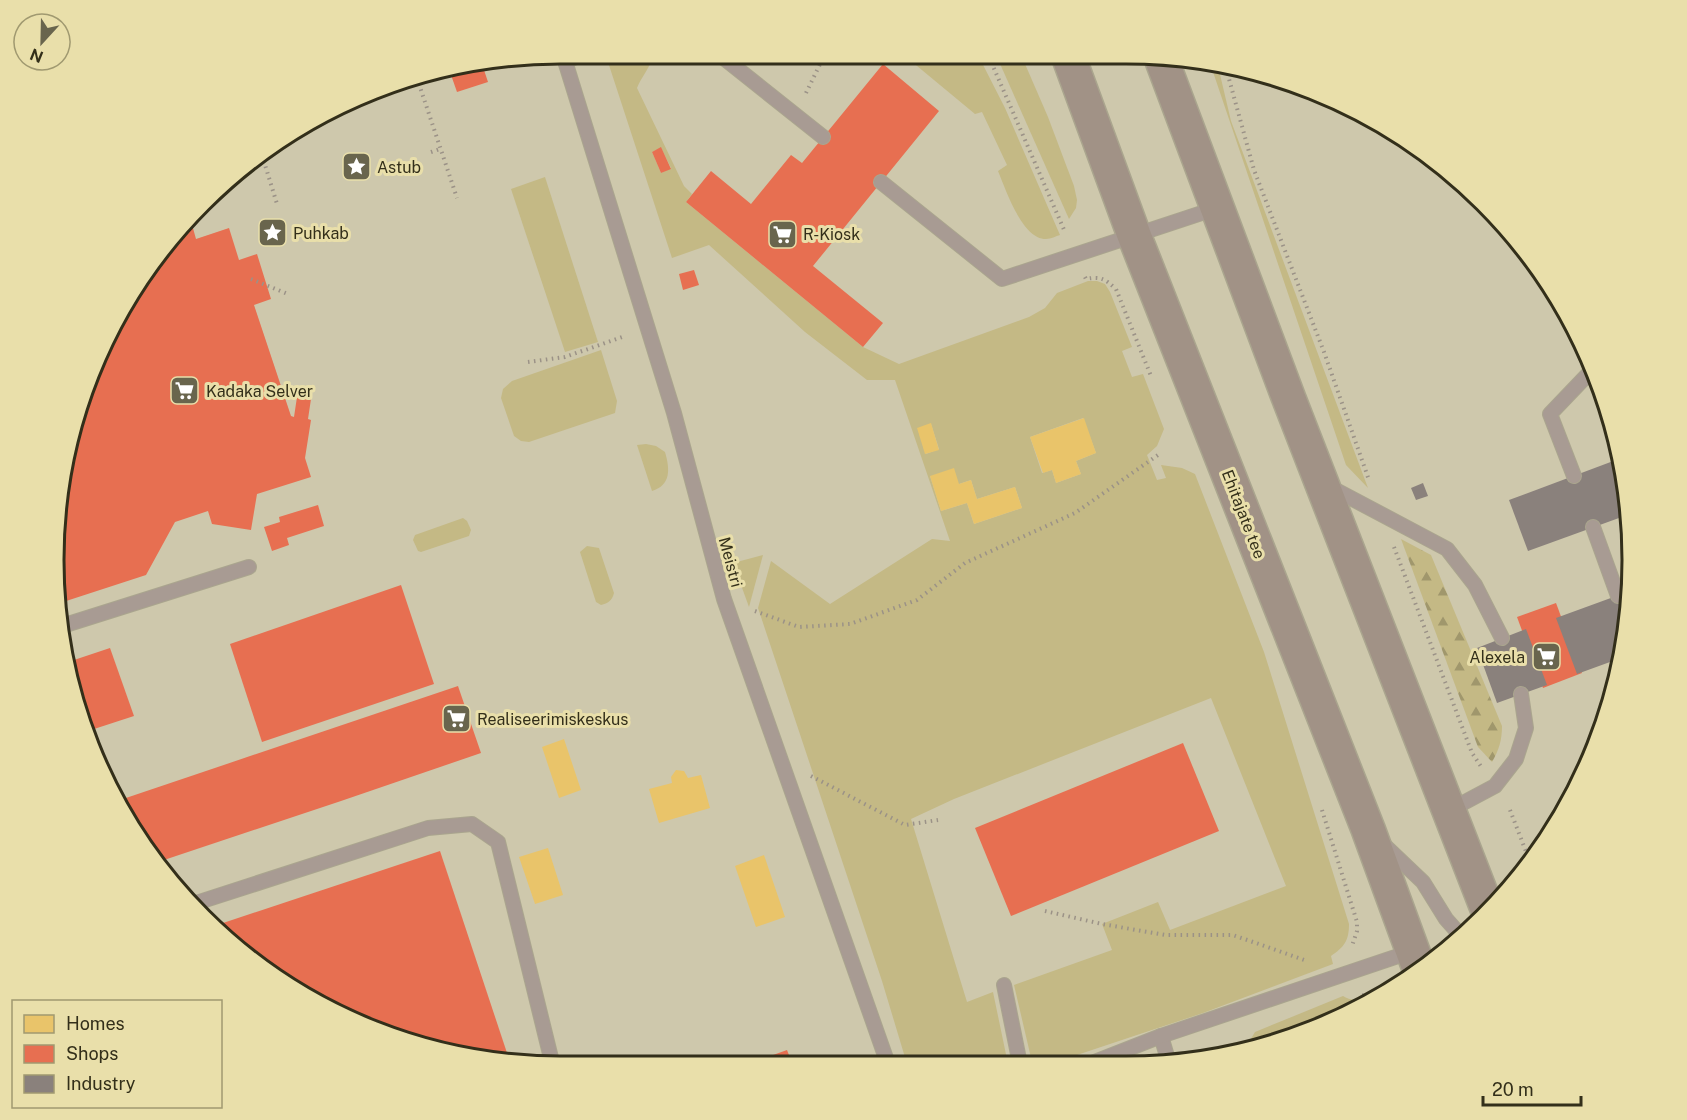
<svg xmlns="http://www.w3.org/2000/svg" width="1687" height="1120" font-family="'Public Sans',sans-serif">
  <defs>
    <pattern id="forest-firs" width="22" height="20" patternUnits="userSpaceOnUse" patternTransform="scale(1.5)"><rect width="22" height="20" fill="#c4b985"/><path d="M5 1l3.5 6h-7zM16 11l3.5 6h-7z" fill="#a0976c"/></pattern>
  </defs>
  <rect width="100%" height="100%" fill="#cec8ac"/>
  <g fill="#c4b985" fill-rule="evenodd">
    <path d="M620 54 652 55C652 66 641 77 637 88L684 186 692 194 686 202 863 347 899 364 1029 317 1045 308 1057 293 1088 281H1097L1105 284 1110 292 1132 347 1122 351 1132 377 1143 374 1164 429 1157 446 1147 455 1157 480 1166 478 1161 465 1182 468 1195 474 1264 652 1349 924C1349 941 1344 947 1331 956L1333 964 1203 1013 1050 1064H1036L1032 1062 1014 985 1112 950 1102 924 1158 902 1170 930 1286 886 1211 698 954 799 911 819 967 1002 993 992 1008 1064H907L882 981 758 608 771 561 830 604 932 539 950 541 895 380H867L805 332 709 245 672 258 607 59ZM661 148 671 168 661 173 652 152ZM1083 418 1096 453 1076 461 1081 474 1056 483 1052 470 1042 473 1030 437ZM931 424 939 449 926 454ZM930 476 959 484 971 480 977 499 1015 487 1022 508 974 524 967 503 941 511Z"/>
    <path d="M905 56 979 57 1005 108 1060 235C1056 236 1051 239 1046 239 1022 239 1006 190 998 171L1007 165 982 112 975 114Z"/>
    <path d="M997 57H1022L1048 117 1074 186 1077 200 1076 208 1069 219Z"/>
    <path d="M1210 63 1218 66 1231 121 1368 488 1346 465Z"/>
    <path d="M545 177 598 342 565 352 511 189Z"/>
    <path d="M601 350 617 401 615 413 529 442 521 441 514 436 501 398 503 389 512 381Z"/>
    <path d="M646 444 656 446 665 452C670 469 671 485 652 491L637 445Z"/>
    <path d="M463 518 467 521 471 530 469 536 421 552 418 551 413 540 415 535Z"/>
    <path d="M587 546 599 548 614 593C612 601 608 603 601 605L596 602 580 552Z"/>
    <path d="M763 555 749 607 733 563Z"/>
    <path d="M1343 996C1350 1001 1360 999 1366 1004L1350 1014 1258 1049 1246 1051V1047L1255 1032Z"/>
  </g>
  <path fill="url(#forest-firs)" d="M1401 539 1431 555 1502 726C1502 740 1499 750 1492 762L1478 747Z"/>
  <g fill="#e9c46a">
    <path d="M1084 418 1096 453 1076 461 1081 474 1056 483 1052 470 1043 473 1030 437Z"/>
    <path d="M931 423 939 450 925 454 917 428Z"/>
    <path d="M954 468 959 484 971 480 977 499 1015 487 1022 508 974 524 967 503 941 511 930 476Z"/>
    <path d="M564 739 581 790 559 798 542 747Z"/>
    <path d="M676 770 684 771 688 778 701 775 710 808 659 823 649 789 672 783 671 777Z"/>
    <path d="M548 848 563 895 535 904 519 857Z"/>
    <path d="M764 855 785 917 756 927 735 866Z"/>
  </g>
  <g fill="#e76f51">
    <path d="M883 64 939 111 813 266 883 323 863 347 686 202 711 171 751 204 791 155 802 163Z"/>
    <path d="M483 67 488 82 457 92 450 72Z"/>
    <path d="M661 147 671 169 661 173 652 152Z"/>
    <path d="M191 221 196 239 229 228 239 260 257 254 271 299 254 305 291 416 294 417 297 397 311 399 308 419 311 420 305 458 311 477 257 494 251 530 212 524 208 511 175 522 146 575 60 603 55 527 92 367 159 252Z"/>
    <path d="M694 270 699 285 683 290 679 274Z"/>
    <path d="M318 505 324 526 287 538 289 545 272 551 264 527 280 522 279 517Z"/>
    <path d="M401 585 434 684 262 742 230 644Z"/>
    <path d="M1556 603 1582 673 1543 688 1517 617Z"/>
    <path d="M110 648 134 716 91 730 65 663Z"/>
    <path d="M458 686 481 753 341 801 161 861 122 813 117 801Z"/>
    <path d="M1183 743 1219 831 1011 916 975 828Z"/>
    <path d="M440 851 510 1062H494L337 1014 226 940 214 926Z"/>
    <path d="M787 1050 792 1063H751Z"/>
  </g>
  <g fill="#8a817c">
    <path d="M1616 460 1625 484 1630 514 1528 551 1509 500Z"/>
    <path d="M1423 483 1428 496 1416 500 1411 488Z"/>
    <path d="M1630 591 1629 626 1621 658 1577 674 1556 618Z"/>
    <path d="M1526 629 1547 685 1497 703 1477 648Z"/>
  </g>
  <g fill="none" stroke-linecap="round" stroke-linejoin="round">
    <defs>
      <g id="service">
        <path d="M585 54 565 61 674 413 724 599 888 1064"/>
        <path d="M720 55 823 137"/>
        <path d="M881 182 1002 279 1217 208"/>
        <path d="M1574 476 1550 414 1593 369"/>
        <path d="M1330 487 1447 549 1475 585 1502 638"/>
        <path d="M1593 527 1618 596"/>
        <path d="M62 626 249 567"/>
        <path d="M1450 810 1495 786 1516 759 1526 728 1521 694"/>
        <path d="M1382 843 1423 882 1446 919 1462 937"/>
        <path d="M196 903 428 828 472 824 498 842 552 1062"/>
        <path d="M1004 985 1020 1064"/>
        <path d="M1161 1036 1169 1063"/>
        <path d="M1087 1065 1161 1036 1413 951"/>
      </g>
      <g id="primary">
        <path d="M1069 58 1134 235 1368 829 1420 971"/>
        <path d="M1161 58 1289 399 1488 911"/>
      </g>
    </defs>
    <use href="#service" stroke="#aaa58e" stroke-width="16"/>
    <use href="#primary" stroke="#aaa58e" stroke-width="36"/>
    <g stroke="#9b9287" stroke-width="4" stroke-dasharray="1.5 4.5" stroke-linecap="butt">
      <path d="M989 57 1065 232"/>
      <path d="M1226 68 1254 170 1324 352 1369 480"/>
      <path d="M417 78 457 198"/>
      <path d="M806 93 824 56"/>
      <path d="M431 152 440 149"/>
      <path d="M262 155 277 204"/>
      <path d="M185 227 187 234"/>
      <path d="M1085 277 1086 279C1101 276 1105 279 1116 289L1151 376"/>
      <path d="M251 279 288 294"/>
      <path d="M528 362 565 357 625 336"/>
      <path d="M1394 547 1472 753 1482 768"/>
      <path d="M755 611 799 627 850 624 917 600 965 563 1075 513 1158 455"/>
      <path d="M811 776 905 825 938 820"/>
      <path d="M1322 810 1357 922V931L1352 946"/>
      <path d="M1510 810 1530 862"/>
      <path d="M1045 911 1102 924 1165 935H1233L1307 961"/>
      <path d="M1362 995 1377 997"/>
    </g>
    <use href="#service" stroke="#a89b93" stroke-width="14"/>
    <use href="#primary" stroke="#a19286" stroke-width="33"/>
  </g>
  <defs>
    <symbol id="sight-square" viewBox="-11 -11 22 22"><rect x="-9" y="-9" width="18" height="18" rx="4" fill="#69654d" stroke="#e9dfaa"/><path d="M0-6L1.8-2.2L6-1.7L2.9 1.2L3.7 5.4L0 3.3L-3.7 5.4L-2.9 1.2L-6-1.7L-1.8-2.2Z" fill="#fff"/></symbol>
    <symbol id="supermarket-square" viewBox="-11 -11 22 22"><rect x="-9" y="-9" width="18" height="18" rx="4" fill="#69654d" stroke="#e9dfaa"/><path d="M-6-5.5h2.5l.6 2H6L4.5 2H-2.5L-4.4-4H-6ZM-1.5 3.2a1.3 1.3 0 1 0 .1 0ZM3 3.2a1.3 1.3 0 1 0 .1 0Z" fill="#fff"/></symbol>
  </defs>
  <g fill-rule="evenodd">
    <use href="#sight-square" x="340" y="150" width="33" height="33"/>
    <use href="#sight-square" x="256" y="216" width="33" height="33"/>
    <use href="#supermarket-square" x="766" y="218" width="33" height="33"/>
    <use href="#supermarket-square" x="168" y="374" width="33" height="33"/>
    <use href="#supermarket-square" x="1530" y="640" width="33" height="33"/>
    <use href="#supermarket-square" x="440" y="702" width="33" height="33"/>
  </g>
  <g text-anchor="middle" stroke-width="6" stroke-linejoin="round" paint-order="stroke">
    <g font-size="16" fill="#332f1a" stroke="#e9dfaa" text-anchor="start">
      <text x="377" y="173">Astub</text>
      <text x="293" y="239">Puhkab</text>
      <text x="803" y="240">R-Kiosk</text>
      <text x="206" y="397">Kadaka Selver</text>
      <text x="1525" y="663" text-anchor="end">Alexela</text>
      <text x="477" y="725">Realiseerimiskeskus</text>
    </g>
    <g font-size="16" fill="#332f1a" stroke="#e9dfaa">
      <text transform="translate(1244 514) rotate(69)" y="6">Ehitajate tee</text>
      <text transform="translate(731 562) rotate(75)" y="6">Meistri</text>
    </g>
  </g>
  <path d="M0 0H1687V1120H0ZM560 64H1126A496 496 0 0 1 1622 560V560A496 496 0 0 1 1126 1056H560A496 496 0 0 1 64 560V560A496 496 0 0 1 560 64Z" fill="#e9dfaa" fill-rule="evenodd"/>
  <path fill="none" stroke="#332f1a" stroke-width="3" d="M560 64H1126A496 496 0 0 1 1622 560V560A496 496 0 0 1 1126 1056H560A496 496 0 0 1 64 560V560A496 496 0 0 1 560 64Z"/>
  <rect x="12" y="1000" width="210" height="108" fill="#e9dfaa" stroke="#a09970" stroke-width="1.5"/>
  <rect x="24" y="1015" width="30" height="18" fill="#e9c46a" stroke="#a09970" stroke-width="1.5"/>
  <text x="66" y="1030" font-size="18" fill="#332f1a">Homes</text>
  <rect x="24" y="1045" width="30" height="18" fill="#e76f51" stroke="#a09970" stroke-width="1.5"/>
  <text x="66" y="1060" font-size="18" fill="#332f1a">Shops</text>
  <rect x="24" y="1075" width="30" height="18" fill="#8a817c" stroke="#a09970" stroke-width="1.5"/>
  <text x="66" y="1090" font-size="18" fill="#332f1a">Industry</text>
  <g transform="translate(42 42) rotate(202)"><circle r="28" fill="#e9dfaa" stroke="#a09970" stroke-width="1.5"/>
  <path d="M0-4.5L10 22L0 15L-10 22Z" fill="#69654d"/>
  <text y="-9" font-size="16" font-weight="bold" text-anchor="middle" fill="#332f1a">N</text>
  </g>
  <path d="M1483 1096v9h98v-9" fill="none" stroke="#332f1a" stroke-width="3"/>
  <text x="1492" y="1096" font-size="18" fill="#332f1a" stroke="#e9dfaa" stroke-width="4.5" paint-order="stroke">20 m</text>
</svg>
